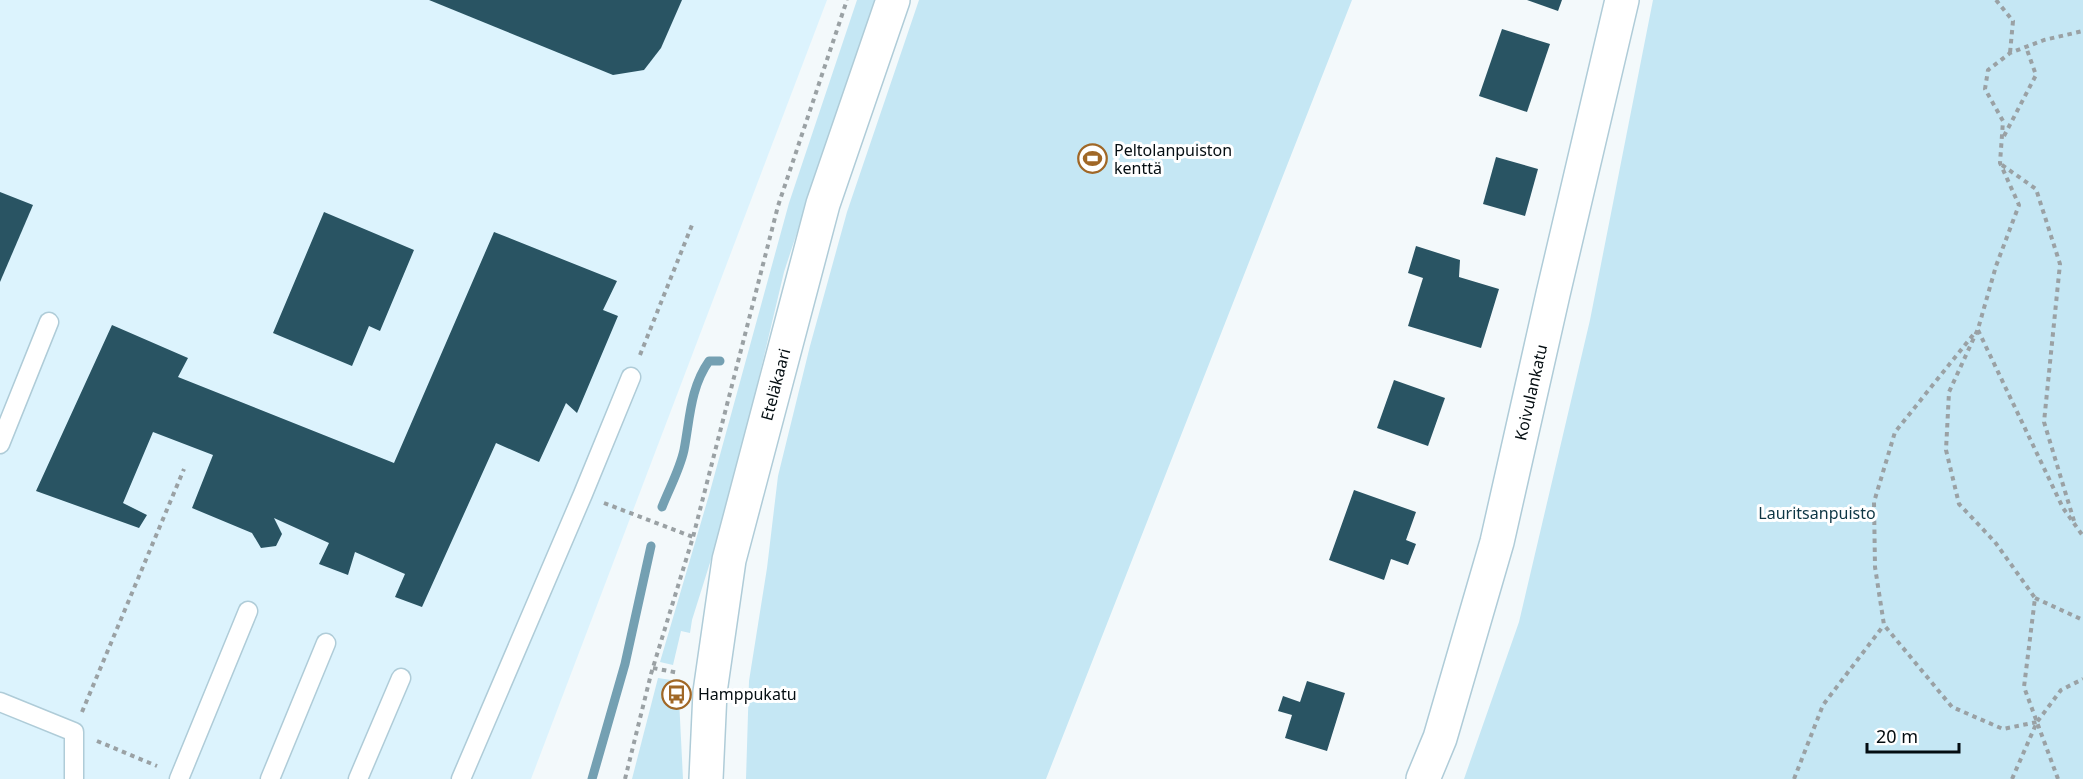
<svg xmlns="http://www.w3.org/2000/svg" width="2083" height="779" font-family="'Noto Sans',sans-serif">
  <rect width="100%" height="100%" fill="#f3f9fb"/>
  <path fill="#dcf3fd" d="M0 0H827L531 779H0Z"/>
  <g fill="#c5e7f4">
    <path d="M857 0H877L843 93 784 272 730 499 692 620 690 633 681 631 673 665 660 662 709 495 789 203Z"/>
    <path d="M919 0H1352L1046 779H746L749 681 767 568 778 476 810 346 847 212Z"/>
    <path d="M1653 0H2083V779H1464L1519 622 1590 320Z"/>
    <path d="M658 678 671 680V698L679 699 683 779H632Z"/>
  </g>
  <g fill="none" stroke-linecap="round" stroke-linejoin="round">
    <g stroke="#74a0b2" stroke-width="9">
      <path d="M662 507C669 489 680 469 684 450 690 419 690 388 709 361H720"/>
      <path d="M592 779 625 664 651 546"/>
    </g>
  </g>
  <g fill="#295463">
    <path d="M429 0H682L661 48 644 70 613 75Z"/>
    <path d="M1527 0H1562L1558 11Z"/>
    <path d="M1502 29 1550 44 1527 112 1479 96Z"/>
    <path d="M1496 157 1538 169 1525 216 1483 204Z"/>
    <path d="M0 192 33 205 0 282Z"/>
    <path d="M324 212 414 250 380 331 369 326 352 366 273 333Z"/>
    <path d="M494 232 617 281 603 310 618 316 577 413 566 403 539 462 496 443 422 607 395 597 405 574 355 552 348 575 319 564 329 543 274 518 282 534 276 546 261 548 252 533 192 508 213 455 153 432 123 503 147 515 139 528 36 491 112 325 188 358 178 377 394 463Z"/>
    <path d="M1416 246 1460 260 1459 277 1499 289 1481 348 1408 326 1423 278 1408 273Z"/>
    <path d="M1394 380 1445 398 1428 446 1377 428Z"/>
    <path d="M1354 490 1416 512 1406 540 1416 544 1408 565 1391 559 1384 580 1329 560Z"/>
    <path d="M1307 681 1345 693 1327 751 1285 738 1292 715 1278 711 1283 696 1300 702Z"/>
  </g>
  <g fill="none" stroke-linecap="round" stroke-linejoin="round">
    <defs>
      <g id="lane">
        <path d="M0 444 49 322"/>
        <path d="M0 702 74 732V778"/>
        <path d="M179 779 248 611"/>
        <path d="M270 779 326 643"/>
        <path d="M358 779 401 678"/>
        <path d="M461 779 583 494 631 377"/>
      </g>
      <g id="street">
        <path id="s1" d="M1423 779 1440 738 1497 542 1553 294 1622 0"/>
      </g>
      <g id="secondary">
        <path id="s2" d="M706 779 710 692 729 560 823 204 893 0"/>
      </g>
    </defs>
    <use href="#lane" stroke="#afccd8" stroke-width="21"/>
    <use href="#street" stroke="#afccd8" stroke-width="36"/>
    <use href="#secondary" stroke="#afccd8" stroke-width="36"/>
    <g stroke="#9aa1a4" stroke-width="4" stroke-dasharray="4.5 4.5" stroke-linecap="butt">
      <path d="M1996 0 2013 21 2010 53"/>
      <path d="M2004 136 2036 75 2026 47"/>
      <path d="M2002 165 2036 189 2060 264 2044 422 2074 521"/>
      <path d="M1978 330 2063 508 2083 536"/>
      <path d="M1973 335 1895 432 1874 502 1875 567 1884 625 1952 707 2003 729 2037 722"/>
      <path d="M640 355 692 225"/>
      <path d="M604 503 693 537"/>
      <path d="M2035 598 2083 620"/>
      <path d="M653 668 679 673"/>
      <path d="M82 712 184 469"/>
      <path d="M97 741 157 766"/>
      <path d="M625 779 651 674 693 537 778 206 847 0"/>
      <path d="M1794 779 1823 705 1884 625"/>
      <path d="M2012 779 2037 722 2061 690 2083 679"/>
      <path d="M2058 779 2024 687 2035 598 1995 542 1959 504 1946 450 1949 392 1978 329 1996 266 2019 205 2000 163 2003 121 1985 89 1988 70 2010 53 2044 40 2083 31"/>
    </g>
    <use href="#lane" stroke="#fff" stroke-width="18"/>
    <use href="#street" stroke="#fff" stroke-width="33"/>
    <use href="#secondary" stroke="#fff" stroke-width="33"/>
  </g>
  <defs>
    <symbol id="stadium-ring" viewBox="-11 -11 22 22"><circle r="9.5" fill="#fff" stroke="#a06726" stroke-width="1.5"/><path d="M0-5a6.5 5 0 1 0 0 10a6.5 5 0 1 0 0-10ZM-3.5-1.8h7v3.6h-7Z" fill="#a06726"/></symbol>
    <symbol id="bus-ring" viewBox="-11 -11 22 22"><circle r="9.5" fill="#fff" stroke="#a06726" stroke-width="1.5"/><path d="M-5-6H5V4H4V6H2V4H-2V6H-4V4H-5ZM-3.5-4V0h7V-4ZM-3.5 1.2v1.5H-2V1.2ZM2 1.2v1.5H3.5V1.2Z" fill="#a06726"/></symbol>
  </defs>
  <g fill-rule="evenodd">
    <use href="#stadium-ring" x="1076" y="142" width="33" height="33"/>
    <use href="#bus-ring" x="660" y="678" width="33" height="33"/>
  </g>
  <g text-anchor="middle" stroke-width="6" stroke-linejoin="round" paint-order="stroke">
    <g font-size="16" fill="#040d11" stroke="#fff" text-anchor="start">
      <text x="1114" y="156">Peltolanpuiston<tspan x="1114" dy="18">kenttä</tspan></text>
      <text x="698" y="700">Hamppukatu</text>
    </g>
    <g font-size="16" fill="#040d11" stroke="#fff">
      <text dy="6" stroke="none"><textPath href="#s2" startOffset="402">Eteläkaari</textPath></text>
      <text dy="6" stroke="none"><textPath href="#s1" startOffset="402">Koivulankatu</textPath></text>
    </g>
    <g font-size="16" fill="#0d3644" stroke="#fff">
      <text x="1817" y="519">Lauritsanpuisto</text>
    </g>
  </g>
  <path d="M1867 743v9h92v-9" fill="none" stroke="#040d11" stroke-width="3"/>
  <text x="1876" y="743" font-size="18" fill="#040d11" stroke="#ffffff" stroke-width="4.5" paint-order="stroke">20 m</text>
</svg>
